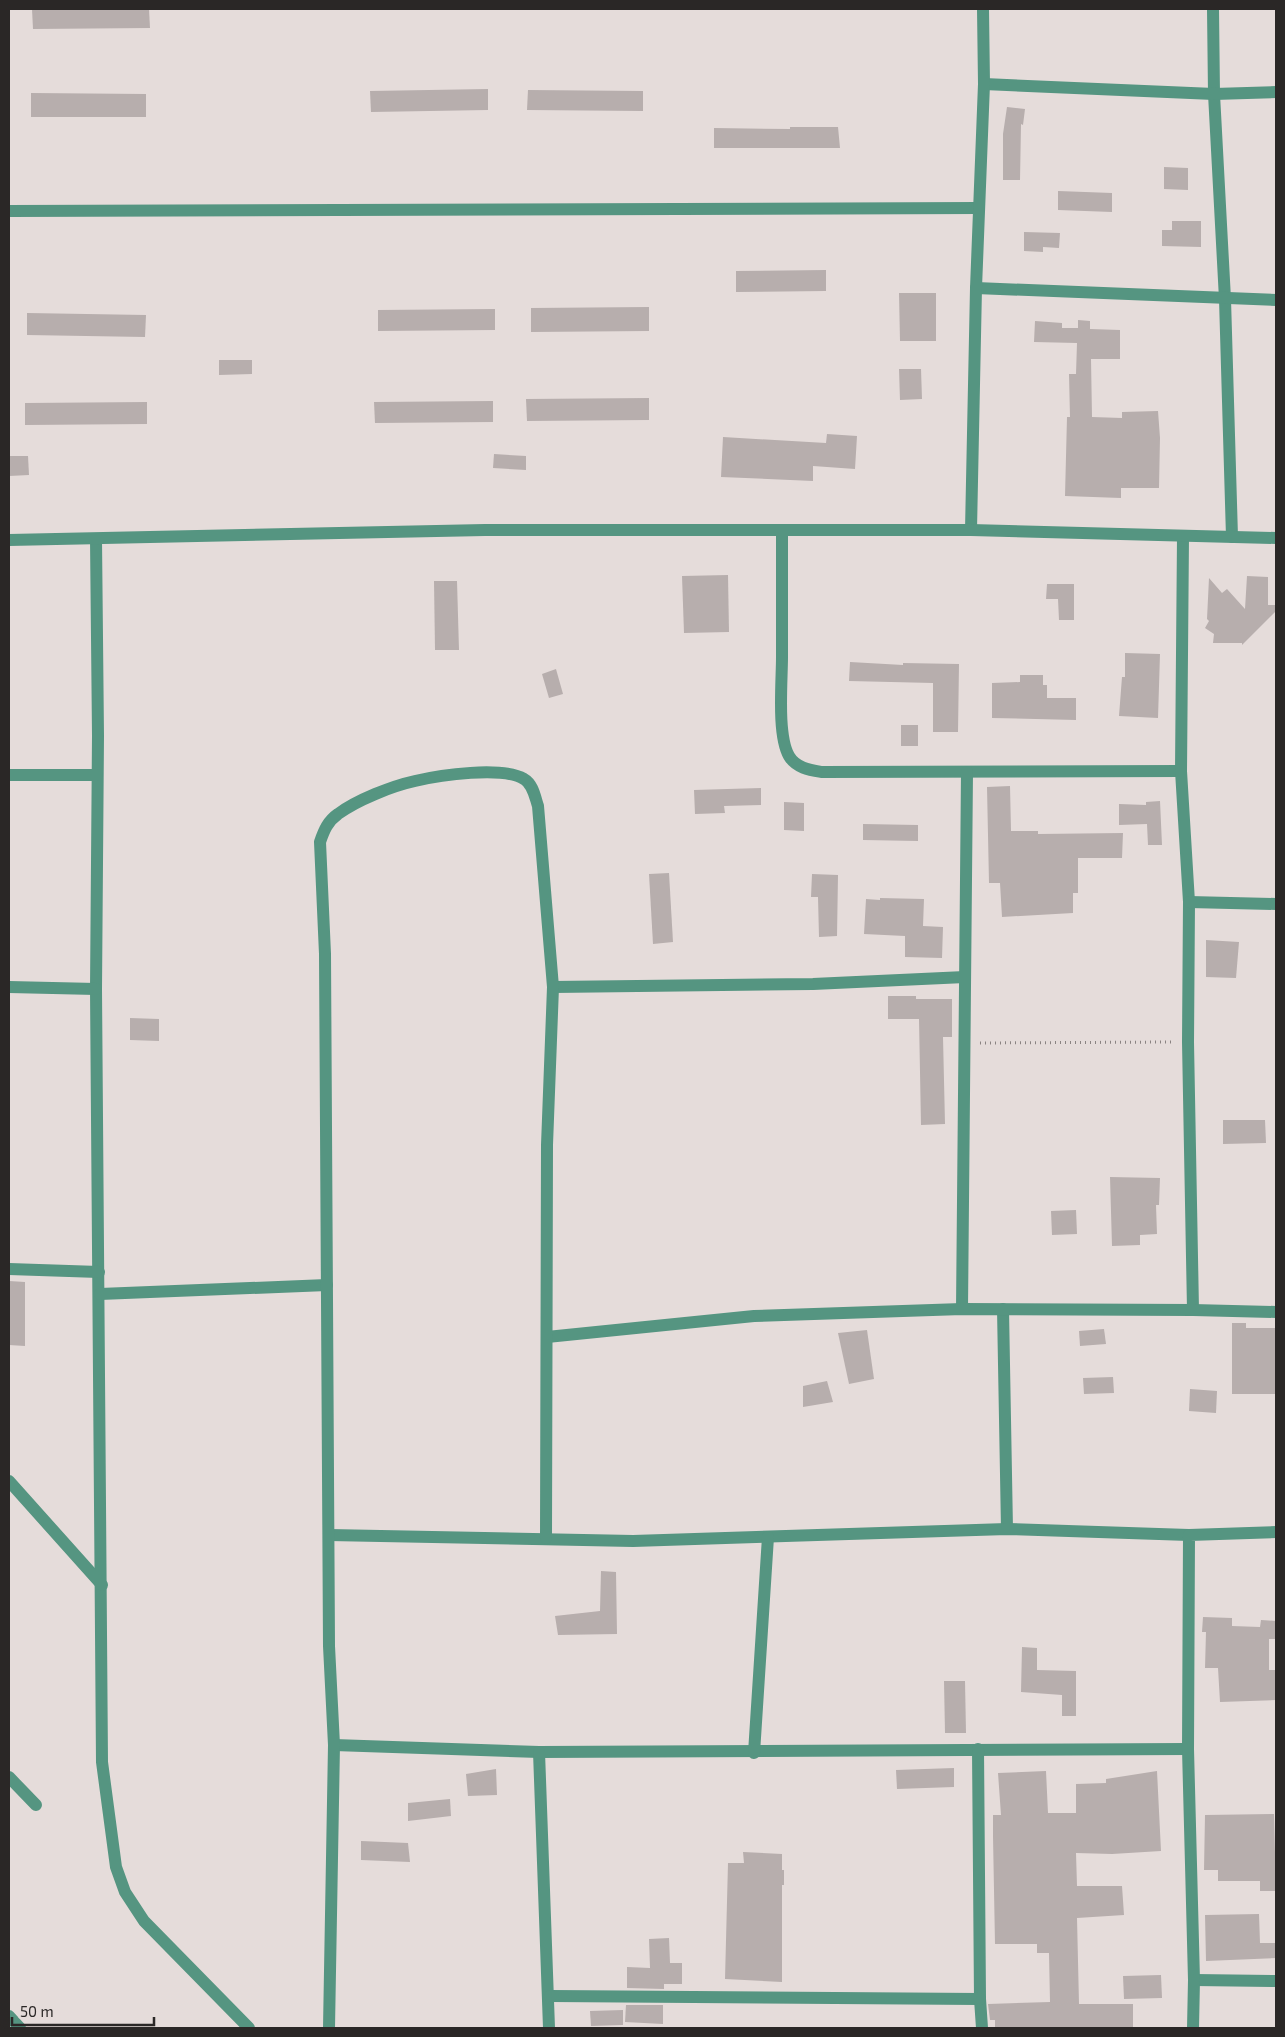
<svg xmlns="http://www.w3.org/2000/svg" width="1285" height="2037" font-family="'Exo 2',sans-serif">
  <rect width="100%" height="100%" fill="#e5dcda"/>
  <g fill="#b7aead">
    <path d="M32 9H149L150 28 33 29Z"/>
    <path d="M488 89V110L371 112 370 91Z"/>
    <path d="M528 90 643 91V111L527 110Z"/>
    <path d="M31 93 146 94V117H31Z"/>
    <path d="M1007 107 1025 109 1023 125 1021 124 1020 180H1003V134Z"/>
    <path d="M790 127H838L840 148H714V128L790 129Z"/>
    <path d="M1164 167 1188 168V190L1164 189Z"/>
    <path d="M1058 191 1112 193V212L1058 210Z"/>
    <path d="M1172 221H1201V247L1162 246V230H1172Z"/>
    <path d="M1024 232 1060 233 1059 248 1043 247V252L1024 251Z"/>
    <path d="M826 270V291L736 292V271Z"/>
    <path d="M899 293H936V341H900Z"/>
    <path d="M649 307V331L531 332V308Z"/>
    <path d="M495 309V330L378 331V310Z"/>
    <path d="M27 313 146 315 145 337 27 335Z"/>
    <path d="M1078 320 1090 321V329L1120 330V359H1091L1092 417 1122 418V412L1158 411 1160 438 1159 488H1121V498L1065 496 1067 417H1070L1069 374H1076L1077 343 1034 342 1035 321 1062 323V328H1078Z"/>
    <path d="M219 360H252V374L219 375Z"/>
    <path d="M899 369H921L922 399 900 400Z"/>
    <path d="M649 398V420L527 421 526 399Z"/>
    <path d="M493 401V422L375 423 374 402Z"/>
    <path d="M147 402V424L25 425V403Z"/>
    <path d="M827 434 857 436 855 469 813 466V481L721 477 723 437 826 443Z"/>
    <path d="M494 454 526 456V470L493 468Z"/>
    <path d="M9 456H28L29 475 9 476Z"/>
    <path d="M728 575 729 632 684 633 682 576Z"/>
    <path d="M1247 576 1268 577V605H1276V611L1242 645V643H1213L1214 634 1205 628 1209 621 1207 619 1209 578 1222 593 1227 589 1245 609Z"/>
    <path d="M434 581H457L459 650H435Z"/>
    <path d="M1047 584H1074V620H1059L1058 599H1046Z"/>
    <path d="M1125 653 1160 654 1158 718 1119 716 1122 677H1125Z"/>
    <path d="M850 662 903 665V663L959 664 958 732H933V683L849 681Z"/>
    <path d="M556 669 563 694 549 698 542 674Z"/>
    <path d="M1020 675H1043V685H1047V698H1076V720L992 718V683L1020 682Z"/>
    <rect x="901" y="725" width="17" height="21"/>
    <path d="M1010 786 1011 831H1038V834L1123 833 1122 858H1078V893H1073V913L1002 917 1000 883H989L987 787Z"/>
    <path d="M761 788V805L724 806 725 813 695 814 694 790Z"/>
    <path d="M1160 801 1162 845H1148L1147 824 1119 825V804L1146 805V802Z"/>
    <path d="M784 802 804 803V831L784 830Z"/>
    <path d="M863 824 918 825V841L863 840Z"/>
    <path d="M669 873 673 942 653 944 649 874Z"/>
    <path d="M812 874 838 875 837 936 819 937 818 897H811Z"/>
    <path d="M880 898 924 899 923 926 943 927 942 958 905 957V936L864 934 866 899 880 900Z"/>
    <path d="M1206 940 1239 942 1236 978 1206 977Z"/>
    <path d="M888 996H916V999H952V1037H943L945 1124 921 1125 919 1019H888Z"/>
    <path d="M130 1018 159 1019V1041L130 1040Z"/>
    <path d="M1223 1120H1265L1266 1143 1223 1144Z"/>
    <path d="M1110 1177 1160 1178 1159 1205H1156L1157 1234 1140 1235V1245L1112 1246Z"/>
    <path d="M1076 1210 1077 1234 1052 1235 1051 1211Z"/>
    <path d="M9 1281 25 1282V1346L9 1345Z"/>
    <path d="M1232 1323H1246V1328H1276V1394H1232Z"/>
    <path d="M1104 1329 1106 1344 1080 1346 1079 1331Z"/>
    <path d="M867 1330 874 1379 849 1384 838 1333Z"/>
    <path d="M1113 1377 1114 1393 1084 1394 1083 1378Z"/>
    <path d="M827 1381 833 1402 803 1407V1386Z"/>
    <path d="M1190 1389 1217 1391 1216 1413 1189 1411Z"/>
    <path d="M601 1571 616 1572 617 1634 558 1635 555 1616 600 1611Z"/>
    <path d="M1203 1617 1232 1618V1626L1260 1627 1261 1620 1276 1621V1639H1269V1670H1276V1700L1220 1702 1218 1668H1205L1206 1632H1202Z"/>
    <path d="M1022 1647 1037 1648V1670L1076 1671V1716H1062V1695L1021 1692Z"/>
    <path d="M944 1681H965L966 1733H945Z"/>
    <path d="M954 1768V1787L897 1789 896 1770Z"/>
    <path d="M496 1769 497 1795 468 1796 466 1774Z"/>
    <path d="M1046 1771 1048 1813H1076V1784L1106 1783V1779L1157 1771 1161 1851 1112 1854 1076 1853 1077 1886H1122L1124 1915 1077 1918 1079 2004H1133V2028H995V2020H990L988 2004 1050 2002 1049 1953H1037V1944H995L993 1836V1815H1001L998 1773Z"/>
    <path d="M450 1799 451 1816 408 1821V1803Z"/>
    <path d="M1274 1814 1276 1891H1260V1881H1218V1870H1204L1205 1815Z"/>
    <path d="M361 1841 408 1843 410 1862 361 1860Z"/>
    <path d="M743 1852 782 1854V1870H784V1885H782V1982L725 1979 728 1863H744Z"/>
    <path d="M1259 1914 1260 1943H1276V1958L1206 1961 1205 1915Z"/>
    <path d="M669 1938 670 1963H682V1984H664V1989L627 1988V1967L650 1968 649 1939Z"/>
    <path d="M1161 1975 1162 1998 1124 1999 1123 1976Z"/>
    <path d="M626 2005H663V2024L625 2022Z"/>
    <path d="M623 2010V2025L591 2026 590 2011Z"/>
  </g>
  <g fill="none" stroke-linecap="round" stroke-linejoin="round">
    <path stroke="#8a8382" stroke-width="3" stroke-dasharray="1 4" stroke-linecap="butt" d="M980 1043 1173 1042"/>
    <g stroke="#559581" stroke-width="12">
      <path d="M1213 9 1214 94 1225 299 1232 537"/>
      <path d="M984 84 1214 94 1276 92"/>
      <path d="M9 211 979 208"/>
      <path d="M976 288 1276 300"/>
      <path d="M782 530C782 573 782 615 782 657 782 682 777 735 789 756 796 768 810 770 822 772L1181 771"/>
      <path d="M971 530 976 288 984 84 983 9"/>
      <path d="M1183 537 1181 771 1189 902 1188 1042 1193 1310"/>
      <path d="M96 539 98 736 96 989 102 1762 116 1867 125 1892 144 1921 249 2028"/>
      <path d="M9 540 485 530H971L1276 538"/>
      <path d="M9 775H97"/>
      <path d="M1189 902 1276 904"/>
      <path d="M9 987 96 989"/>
      <path d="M553 987 813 984 965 977"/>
      <path d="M9 1269 99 1272"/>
      <path d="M100 1294 327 1285"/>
      <path d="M962 1309 967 772"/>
      <path d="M1003 1309 1007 1529"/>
      <path d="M547 1337 754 1316 962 1309 1193 1310 1276 1312"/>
      <path d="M9 1481 102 1585"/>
      <path d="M329 1535 633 1541 1007 1529 1189 1535"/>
      <path d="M334 1745 539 1752 1188 1749"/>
      <path d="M978 1749 980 1999 982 2028"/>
      <path d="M539 1752 549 2028"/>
      <path d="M754 1753 768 1537"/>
      <path d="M9 1777 36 1805"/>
      <path d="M1194 1980 1276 1981"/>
      <path d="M550 1996 980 1999"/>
      <path d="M9 2016 20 2028"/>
      <path d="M329 2028 334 1745 329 1646 325 954 320 842C324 830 328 821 338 814 357 800 392 786 415 781 440 775 502 766 524 779 533 784 535 797 538 806L553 987 547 1145 546 1538"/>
      <path d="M1193 2028 1194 1980 1188 1749 1189 1535 1276 1532"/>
    </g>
  </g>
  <rect width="1285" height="2037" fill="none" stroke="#2a2726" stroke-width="20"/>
  <path d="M12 2017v8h142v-8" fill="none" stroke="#2a2726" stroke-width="2.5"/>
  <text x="20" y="2017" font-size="15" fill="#2a2726" stroke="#e5dcda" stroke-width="4" paint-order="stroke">50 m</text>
</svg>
